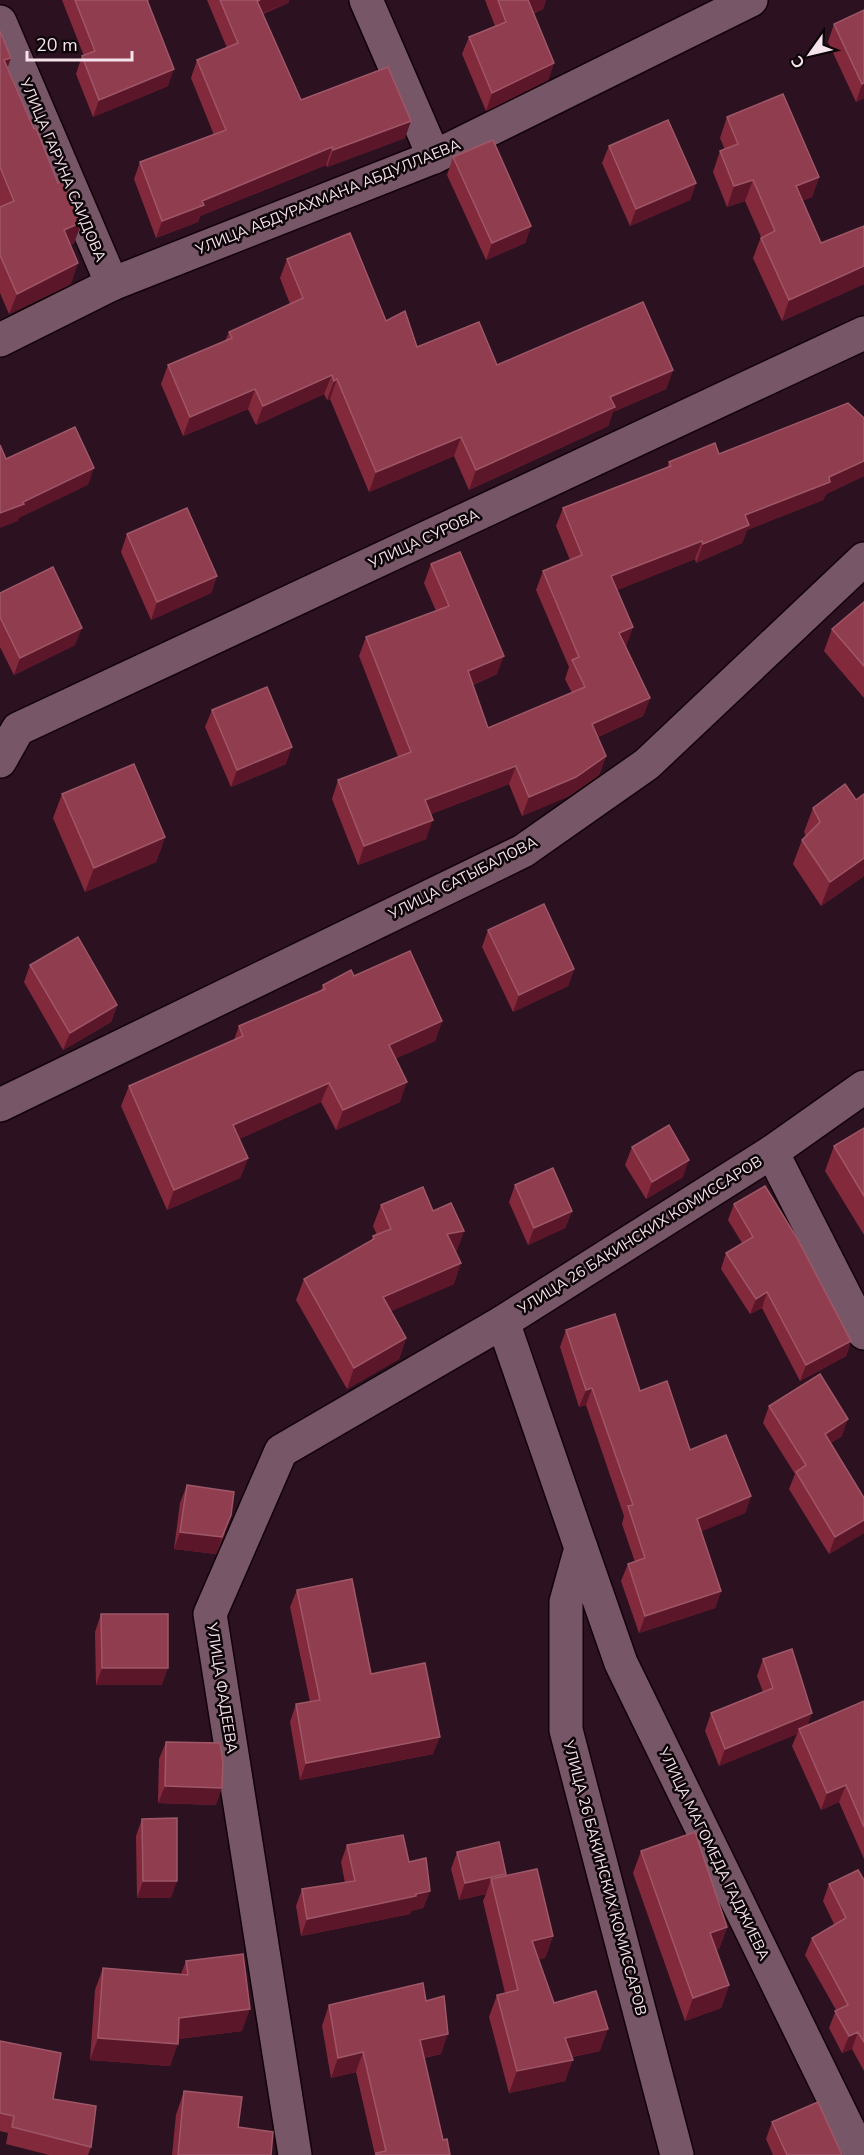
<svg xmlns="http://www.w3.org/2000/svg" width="864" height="2155" font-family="'Nunito Sans',sans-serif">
  <rect width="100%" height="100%" fill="#2c1220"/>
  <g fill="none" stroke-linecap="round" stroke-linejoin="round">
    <defs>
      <g id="minor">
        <path d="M366 0 434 157"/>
        <path d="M0 22 112 284"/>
        <path d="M0 340 112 284 434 157 751 0"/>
        <path d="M0 761 18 729 864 333"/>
        <path d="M0 1105 523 851 647 764 864 559"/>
        <path d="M772 1152 864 1333"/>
        <path d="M581 1548 621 1663 861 2155"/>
        <path d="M295 2155 210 1614 281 1451 503 1322"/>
        <path d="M677 2155 566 1730V1602L581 1548 503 1322 772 1152 864 1087"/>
      </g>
    </defs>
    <use href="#minor" stroke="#13010a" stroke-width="36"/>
    <use href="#minor" stroke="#775767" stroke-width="33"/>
  </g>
  <g fill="#83293c">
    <path d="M62 0H149L148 3 168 86 93 117 76 74 82 56H84Z"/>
    <path d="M207 0H289L288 3 263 14 301 100 405 138 327 167 326 165 200 216 198 222 156 238 134 179 140 162 214 135 191 78 197 60 227 48Z"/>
    <path d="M485 0H546L543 9 534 13 554 63 548 80 486 111 462 54 469 37 495 26Z"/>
    <path d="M864 10V98L856 102 828 42 834 24Z"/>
    <path d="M0 31 8 68 58 183 82 222 74 243 70 245 71 284 9 314 0 293Z"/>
    <path d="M727 117 819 177 812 197 802 201 821 243 864 226V284L782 321 753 258 761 237 745 201 727 207 713 172 720 151 725 150 720 138Z"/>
    <path d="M609 146 696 183 690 200 630 226 602 163Z"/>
    <path d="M453 157 531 226 525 243 486 260 447 175Z"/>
    <path d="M287 259 386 321 417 347 497 365 673 370 666 389 613 412 608 426 469 490 454 456 369 492 330 399 327 400 324 394 256 425 248 409 183 436 161 384 168 365 225 341 229 332 290 304 280 278Z"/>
    <path d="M864 418V476L826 494 823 500 747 530 742 543 696 563 695 559 617 590 633 627 626 646 650 698 643 716 598 737 606 756 599 775 569 796 522 816 509 784 431 814 426 839 358 865 332 799 338 780 398 757 359 656 366 637 436 611 424 583 431 564 497 674 473 685 488 728 572 693 565 679 569 667 536 590 543 571 570 560 556 526 563 508 667 468 669 462 719 454Z"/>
    <path d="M127 534 217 576 211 593 151 620 121 552Z"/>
    <path d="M0 593 75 645 14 675 0 647Z"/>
    <path d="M864 602V698L824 651 832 629Z"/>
    <path d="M212 710 286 764 231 787 205 727Z"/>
    <path d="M62 794 165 837 156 862 85 892 53 818Z"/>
    <path d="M864 794V876L821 906 793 864 802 840 806 836 804 832 813 808 856 800Z"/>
    <path d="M488 930 574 969 568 986 513 1012 482 947Z"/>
    <path d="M30 965 117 1005 111 1022 63 1050 24 982Z"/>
    <path d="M354 976 442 1021 435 1041 396 1058 400 1102 336 1130 321 1102 239 1139 248 1158 240 1178 167 1210 121 1106 129 1086 234 1040 239 1026 321 990 323 985Z"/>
    <path d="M864 1128V1235L825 1171 834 1146Z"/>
    <path d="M632 1147 683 1177 646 1199 625 1165Z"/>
    <path d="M515 1185 572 1211 565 1228 528 1245 509 1202Z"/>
    <path d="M734 1204 851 1341 846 1356 800 1381 762 1308 750 1314 721 1269 726 1253 742 1243 728 1220Z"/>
    <path d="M381 1205 433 1211 464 1231 456 1252 454 1284 391 1311 406 1338 399 1359 347 1389 296 1300 304 1279 372 1240 373 1236 377 1235 373 1226Z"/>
    <path d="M566 1330 640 1391 690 1450 751 1496 745 1513 701 1531 721 1591 715 1608 639 1633 621 1581 628 1564 635 1562 622 1524 624 1516 586 1405 579 1407 560 1347Z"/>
    <path d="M769 1406 842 1436 831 1443 864 1498V1533L829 1554 789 1489 795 1474 763 1423Z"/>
    <path d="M187 1485 225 1533 216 1554 174 1549 180 1503Z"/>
    <path d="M297 1590 371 1674 433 1754 300 1780 290 1722 296 1704 310 1702 290 1607Z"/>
    <path d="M101 1614 162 1685H96L95 1632Z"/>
    <path d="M763 1659 808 1725 864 1701V1859L839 1802 821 1810 792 1746 797 1734 719 1766 705 1731 711 1713 763 1692 757 1676Z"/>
    <path d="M166 1742 216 1805 158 1803 159 1759Z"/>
    <path d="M142 1819 171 1898H137L136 1836Z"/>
    <path d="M347 1845 409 1862 430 1891 423 1908 411 1911 410 1914 301 1936 296 1906 302 1889 345 1883 341 1862Z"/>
    <path d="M641 1851 727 1927 719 1949 716 1950 729 1985 721 2008 685 2021 633 1873Z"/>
    <path d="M457 1852 506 1876 553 1936 545 1958 538 1959 554 2003 600 2051 572 2057 565 2081 509 2093 489 2017 497 1995 505 1993 483 1901 486 1894 459 1900 451 1869Z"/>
    <path d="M864 1880V2071L852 2049 842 2053 829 2028 836 2010 805 1955 812 1938 834 1924 823 1901 829 1884Z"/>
    <path d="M186 1961 242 2031 178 2039 170 2066 90 2060 95 1990 103 1968 181 1974Z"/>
    <path d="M426 2001 441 2054 424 2058 443 2140 450 2155H375L356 2072 331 2078 322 2026 329 2005Z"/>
    <path d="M0 2041 53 2099 91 2147 88 2155H49L6 2144 8 2133 0 2131Z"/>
    <path d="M184 2091 238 2127 271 2155H172L176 2115Z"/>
    <path d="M772 2122 842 2155H773L766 2139Z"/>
  </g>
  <g fill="#5b1729">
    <path d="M260 0H289L288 3 251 18 257 1Z"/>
    <path d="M528 0H546L543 9 522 17Z"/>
    <path d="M11 58 4 78V60Z"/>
    <path d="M554 63 548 80 486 111 492 93Z"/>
    <path d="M174 69 168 86 93 117 99 100Z"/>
    <path d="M864 83V98L856 102 862 84Z"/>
    <path d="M411 121 405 138 327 167 333 150Z"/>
    <path d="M332 147 326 165 200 216 198 222 156 238 162 221 202 201Z"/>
    <path d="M819 177 812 197 788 207 796 186Z"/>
    <path d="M753 180 745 201 727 207 734 186Z"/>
    <path d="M696 183 690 200 630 226 636 209Z"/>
    <path d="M82 222 74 243 56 251 64 230Z"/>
    <path d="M531 226 525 243 486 260 492 243Z"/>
    <path d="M78 263 71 284 9 314 17 294Z"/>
    <path d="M864 266V284L782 321 789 300Z"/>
    <path d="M673 370 666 389 613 412 608 426 469 490 476 470 610 397Z"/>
    <path d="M332 375 324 394 256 425 263 406Z"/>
    <path d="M337 379 330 399 327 400 334 381Z"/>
    <path d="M255 389 248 409 183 436 190 417Z"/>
    <path d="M461 437 454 456 369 492 376 472Z"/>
    <path d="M864 461V476L826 494 823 500 747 530 742 543 696 563 703 544 745 515Z"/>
    <path d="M94 468 88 485 19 518 18 521 0 528V513Z"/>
    <path d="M702 541 695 559 604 595 611 576Z"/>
    <path d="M217 576 211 593 151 620 157 602Z"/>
    <path d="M633 627 626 646 613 651 619 633Z"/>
    <path d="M82 628 75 645 14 675 20 658Z"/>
    <path d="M504 656 497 674 461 690 468 671Z"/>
    <path d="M650 698 643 716 586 742 592 724Z"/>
    <path d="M292 747 286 764 231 787 237 770Z"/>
    <path d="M606 756 599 775 569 796 522 816 529 797Z"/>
    <path d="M516 766 509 784 418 819 425 800Z"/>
    <path d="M433 820 426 839 358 865 364 846Z"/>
    <path d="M165 837 156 862 85 892 94 868Z"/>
    <path d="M864 858V876L821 906 830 882Z"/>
    <path d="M574 969 568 986 513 1012 519 995Z"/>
    <path d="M117 1005 111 1022 63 1050 70 1033Z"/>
    <path d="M442 1021 435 1041 382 1065 389 1045Z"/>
    <path d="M407 1082 400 1102 336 1130 343 1110Z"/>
    <path d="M329 1083 321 1102 226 1145 233 1125Z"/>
    <path d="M248 1158 240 1178 167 1210 174 1190Z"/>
    <path d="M689 1160 683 1177 646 1199 652 1182Z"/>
    <path d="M572 1211 565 1228 528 1245 534 1228Z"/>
    <path d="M464 1231 456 1252 447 1234Z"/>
    <path d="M461 1263 454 1284 375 1318 383 1297Z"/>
    <path d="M767 1292 762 1308 750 1314 756 1299Z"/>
    <path d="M406 1338 399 1359 347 1389 354 1368Z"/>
    <path d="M851 1341 846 1356 800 1381 806 1365Z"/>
    <path d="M592 1388 586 1405 579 1407 586 1390Z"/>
    <path d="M848 1419 842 1436 819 1451 825 1434Z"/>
    <path d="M751 1496 745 1513 691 1536 697 1519Z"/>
    <path d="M231 1515 216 1554 174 1549 180 1532Z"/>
    <path d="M864 1520V1533L829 1554 835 1537Z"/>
    <path d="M721 1591 715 1608 639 1633 645 1616Z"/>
    <path d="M102 1668H168L162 1685H96Z"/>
    <path d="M812 1713 806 1730 799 1729 797 1734 719 1766 725 1749Z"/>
    <path d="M440 1737 433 1754 300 1780 306 1763Z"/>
    <path d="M846 1785 839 1802 821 1810 827 1793Z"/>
    <path d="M165 1786 222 1788 216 1805 158 1803Z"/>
    <path d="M506 1874 500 1891 491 1879 486 1894 459 1900 465 1883Z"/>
    <path d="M143 1881H177L171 1898H137Z"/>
    <path d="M430 1891 423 1908 411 1911 410 1914 301 1936 307 1919Z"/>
    <path d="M727 1927 719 1949 702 1955 710 1933Z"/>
    <path d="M553 1936 545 1958 524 1963 532 1941Z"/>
    <path d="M729 1985 721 2008 685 2021 693 1998Z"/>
    <path d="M250 2009 242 2031 171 2040 179 2018Z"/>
    <path d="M608 2029 600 2051 557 2060 565 2038Z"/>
    <path d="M858 2032 852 2049 842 2053 849 2036Z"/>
    <path d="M448 2034 441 2054 412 2060 420 2040Z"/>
    <path d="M98 2038 178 2044 170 2066 90 2060Z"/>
    <path d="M363 2052 356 2072 331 2078 338 2058Z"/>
    <path d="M573 2060 565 2081 509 2093 517 2071Z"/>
  </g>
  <g fill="#8f3d4f" stroke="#9f5767" stroke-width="1.5">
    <path d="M75 0H147L174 69 99 100 82 56 95 51Z"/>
    <path d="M220 0H260L257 1 301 100 388 67 411 121 333 150 332 147 202 201 204 205 162 221 140 162 226 130 197 60 238 43Z"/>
    <path d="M498 0H528L554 63 492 93 469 37 506 22Z"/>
    <path d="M864 10V83L862 84 834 24Z"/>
    <path d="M0 31 11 58 4 60 34 129 36 128 58 183 64 180 82 222 64 230 78 263 17 294 0 255V207L14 201 0 167Z"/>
    <path d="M783 94 819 177 796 186 821 243 864 226V266L789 300 761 238 775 231 753 180 734 186 720 151 738 144 727 117Z"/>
    <path d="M668 120 696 183 636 209 609 146Z"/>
    <path d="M493 140 531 226 492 243 453 157Z"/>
    <path d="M350 233 386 321 405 311 417 347 479 322 497 365 643 302 673 370 610 397 615 407 476 470 461 437 376 472 337 379 334 381 332 375 263 406 255 389 190 417 168 365 232 338 229 332 303 298 287 259Z"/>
    <path d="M848 403 864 418V461L829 477 830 482 745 515 749 525 703 544 702 541 611 576 633 627 619 633 650 698 592 724 606 756 576 777 529 797 516 766 425 800 433 820 364 846 338 780 411 752 366 637 449 606 431 564 460 552 504 656 468 671 488 728 585 687 572 660 579 657 543 571 582 555 563 508 671 466 669 462 715 443 719 454Z"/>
    <path d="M75 427 94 468 23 502 24 504 0 513V445L6 459Z"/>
    <path d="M187 508 217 576 157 602 127 534Z"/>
    <path d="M53 567 82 628 20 658 0 617V593Z"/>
    <path d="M864 602V666L832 629Z"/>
    <path d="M267 687 292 747 237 770 212 710Z"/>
    <path d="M134 764 165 837 94 868 62 794Z"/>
    <path d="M845 784 856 800 864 794V858L830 882 802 840 820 822 813 808Z"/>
    <path d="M544 904 574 969 519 995 488 930Z"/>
    <path d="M78 937 117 1005 70 1033 30 965Z"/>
    <path d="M410 951 442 1021 389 1045 407 1082 343 1110 329 1083 233 1125 248 1158 174 1190 129 1086 243 1036 239 1026 325 989 323 985 351 970 354 976Z"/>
    <path d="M669 1125 689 1160 652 1182 632 1147Z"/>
    <path d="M864 1128V1196L834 1146Z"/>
    <path d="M553 1168 572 1211 534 1228 515 1185Z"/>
    <path d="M765 1186 797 1238 851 1341 806 1365 767 1292 756 1299 726 1253 753 1237 734 1204Z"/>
    <path d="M423 1187 433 1211 451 1203 464 1231 447 1234 461 1263 383 1297 406 1338 354 1368 304 1279 374 1239 373 1236 391 1229 381 1205Z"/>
    <path d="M615 1314 640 1391 667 1381 690 1450 726 1435 751 1496 697 1519 721 1591 645 1616 628 1564 645 1558 628 1506 633 1505 592 1388 586 1390 566 1330Z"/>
    <path d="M820 1374 848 1419 825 1434 864 1498V1520L835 1537 796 1472 806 1465 769 1406Z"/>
    <path d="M187 1485 234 1492 231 1515 222 1537 180 1532Z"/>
    <path d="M352 1579 371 1674 425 1663 440 1737 306 1763 296 1704 320 1700 297 1590Z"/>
    <path d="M101 1614H168V1668H102Z"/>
    <path d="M792 1649 812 1713 725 1749 711 1713 773 1688 763 1659Z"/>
    <path d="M864 1701V1827L846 1785 827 1793 799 1729Z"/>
    <path d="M166 1742 220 1743 223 1762 222 1788 165 1786Z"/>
    <path d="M177 1818V1881H143L142 1819Z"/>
    <path d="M695 1832 727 1927 710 1933 729 1985 693 1998 641 1851Z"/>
    <path d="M403 1835 409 1862 426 1858 430 1891 416 1894V1896L307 1919 302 1889 355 1881 347 1845Z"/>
    <path d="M499 1842 506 1874 465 1883 457 1852Z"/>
    <path d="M537 1869 553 1936 532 1941 554 2003 596 1991 608 2029 565 2038 573 2060 517 2071 497 1995 518 1990 491 1879Z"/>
    <path d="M858 1870 864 1880V2042L858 2032 849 2036 835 2011 848 2005 812 1938 846 1918 829 1884Z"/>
    <path d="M243 1954 250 2009 179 2018 178 2044 98 2038 103 1968 188 1975 186 1961Z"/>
    <path d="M423 1983 426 2001 444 1996 448 2034 420 2040 443 2140 447 2139 450 2155H376V2153L386 2151 363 2052 338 2058 329 2005Z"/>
    <path d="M0 2041 61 2053 53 2099 96 2106 91 2147 12 2127 14 2116 0 2113Z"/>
    <path d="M184 2091 242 2097 238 2127 273 2132 271 2155H178Z"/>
    <path d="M818 2102 842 2155H787L772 2122Z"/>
  </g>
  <g text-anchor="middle" stroke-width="5" stroke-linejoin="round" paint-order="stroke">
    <g font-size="15" fill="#f5e2eb" stroke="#0d0408">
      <text transform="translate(63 170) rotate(67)" y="5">УЛИЦА ГАРУНА САИДОВА</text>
      <text transform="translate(328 197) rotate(-22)" y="5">УЛИЦА АБДУРАХМАНА АБДУЛЛАЕВА</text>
      <text transform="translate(424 539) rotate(-25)" y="5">УЛИЦА СУРОВА</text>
      <text transform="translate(463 878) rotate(-27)" y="5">УЛИЦА САТЫБАЛОВА</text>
      <text transform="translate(640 1235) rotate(-32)" y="5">УЛИЦА 26 БАКИНСКИХ КОМИССАРОВ</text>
      <text transform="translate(222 1688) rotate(81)" y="5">УЛИЦА ФАДЕЕВА</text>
      <text transform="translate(714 1854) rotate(64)" y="5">УЛИЦА МАГОМЕДА ГАДЖИЕВА</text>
      <text transform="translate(605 1878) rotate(75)" y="5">УЛИЦА 26 БАКИНСКИХ КОМИССАРОВ</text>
    </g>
  </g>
  <g transform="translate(810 54) rotate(236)" stroke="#0d0408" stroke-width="4.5" paint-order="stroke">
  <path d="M0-4.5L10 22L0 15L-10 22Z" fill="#f5e2eb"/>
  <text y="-9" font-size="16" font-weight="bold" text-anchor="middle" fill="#f5e2eb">С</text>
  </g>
  <path d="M27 51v9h105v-9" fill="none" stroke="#f5e2eb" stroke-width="3"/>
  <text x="36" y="51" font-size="18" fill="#f5e2eb" stroke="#0d0408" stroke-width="4.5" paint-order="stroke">20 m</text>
</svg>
